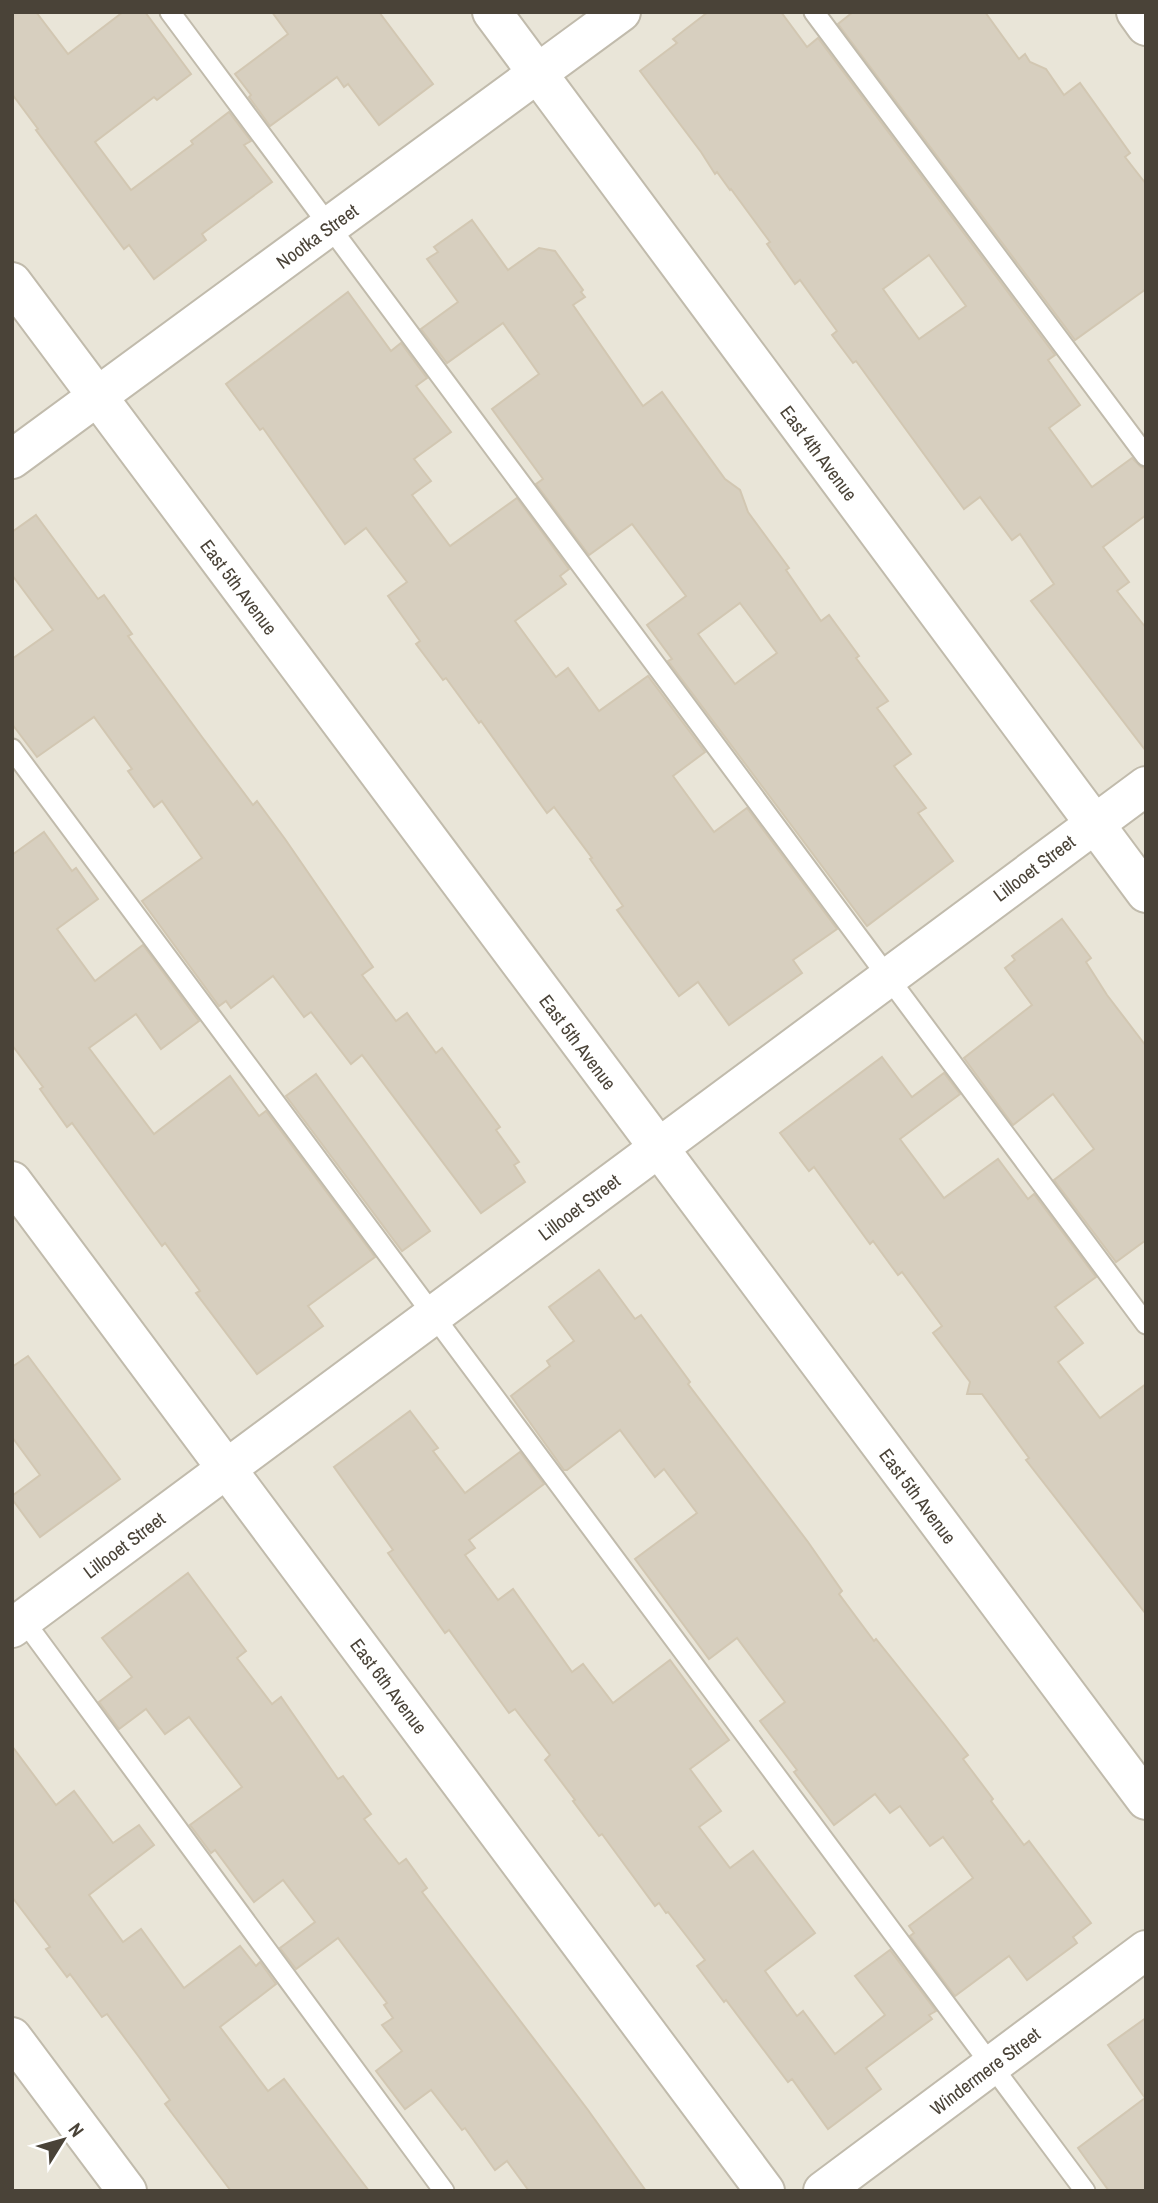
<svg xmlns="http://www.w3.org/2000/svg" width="1158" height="2203" font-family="'Archivo Narrow',sans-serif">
  <rect width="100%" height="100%" fill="#f5f2ea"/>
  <rect fill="#e9e5d8" x="12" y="12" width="1134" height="2179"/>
  <g fill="#d7cfbf" stroke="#d2c7b2" stroke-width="2" fill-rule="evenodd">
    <path d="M12 12H36L68 54 123 12H145L191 74 157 100 154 97 95 142 131 190 193 144 191 141 229 112 251 141 244 145 272 182 202 234 206 240 154 279 129 245 124 249 36 130 38 129 12 94Z"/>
    <path d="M272 12H379L433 84 379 125 348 84 344 87 337 77 270 126 249 97 251 95 235 74 288 34Z"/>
    <path d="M708 12H781L807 47 818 38 1055 355 1048 360 1080 405 1049 428 1092 487 1132 458 1141 467 1146 468V515L1103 547 1129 582 1117 591 1146 628V751L1031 601 1054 584 1020 534 1012 540 980 497 964 509 856 361 853 363 832 335 837 331 821 309 800 280 795 284 767 244 770 242 731 189 730 190 717 172 715 174 701 152 640 71 677 43 673 39ZM929 255 966 306 919 339 883 289Z"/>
    <path d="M853 12H985L1019 59 1025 54 1030 62 1046 69 1064 95 1080 83 1130 153 1125 157 1146 184V289L1075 340 838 24Z"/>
    <path d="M472 220 508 270 539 248 555 251 583 290 581 292 585 297 573 305 643 406 662 392 725 479 740 490 748 512 789 568 786 570 821 621 829 615 859 656 856 658 888 701 877 708 911 754 894 766 926 808 918 813 953 861 867 926 668 661 672 659 647 625 686 596 632 524 589 555 536 484 543 479 492 409 539 374 503 323 447 363 421 329 458 302 427 259 438 252 434 247ZM740 603 777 653 735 684 698 634Z"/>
    <path d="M348 292 391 351 401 343 427 378 416 386 451 432 414 459 431 481 412 495 450 546 517 498 569 569 560 576 566 584 515 621 556 677 568 668 599 711 648 676 705 752 673 776 714 832 747 808 837 929 793 960 802 973 729 1025 698 982 679 996 617 910 623 906 590 859 592 858 554 807 547 813 481 721 479 723 446 678 443 680 416 644 420 641 388 596 407 582 366 528 345 544 263 428 260 430 226 384Z"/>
    <path d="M36 515 98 599 104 595 132 634 128 636 202 737 253 805 257 801 285 839 373 967 362 975 396 1021 407 1013 436 1053 442 1048 500 1127 496 1130 519 1162 514 1165 525 1182 481 1213 362 1055 351 1064 311 1012 304 1017 273 976 231 1008 226 1001 219 1006 142 901 202 858 162 801 154 807 128 771 132 769 94 717 37 757 12 724V659L53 630 12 575V532Z"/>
    <path d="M44 832 72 871 76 868 98 899 57 929 95 981 143 945 199 1021 161 1049 136 1014 89 1048 154 1134 230 1076 259 1116 266 1111 375 1257 308 1306 323 1326 257 1374 196 1293 200 1291 165 1243 162 1246 72 1123 67 1127 40 1089 43 1087 12 1045V855Z"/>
    <path d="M1062 919 1091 958 1086 962 1107 995 1146 1046V1240L1116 1262 1054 1180 1094 1149 1053 1094 1013 1125 964 1058 1032 1005 1005 968 1015 960 1012 956Z"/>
    <path d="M882 1057 912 1097 944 1073 960 1094 900 1139 944 1198 998 1159 1028 1199 1034 1194 1096 1277 1055 1307 1083 1343 1058 1362 1100 1418 1146 1384V1614L1026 1460 1029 1458 982 1394H967L970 1382 933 1333 942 1326 902 1272 898 1275 873 1241 870 1244 814 1167 809 1171 780 1133Z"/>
    <path d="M316 1074 430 1231 402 1251 286 1096Z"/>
    <path d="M599 1270 635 1319 641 1315 690 1382 688 1384 808 1542 842 1591 839 1594 874 1641 876 1639 944 1724 968 1755 963 1759 993 1799 991 1801 1024 1845 1029 1841 1091 1923 1073 1937 1077 1943 1027 1980 1009 1956 955 1996 910 1936 914 1933 909 1926 973 1878 943 1837 930 1846 900 1806 890 1813 875 1794 834 1825 794 1772 797 1770 760 1721 785 1702 737 1638 709 1659 635 1559 697 1513 664 1469 655 1477 620 1430 567 1470H564L511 1396 550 1366 547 1361 574 1341 549 1307Z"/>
    <path d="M28 1356 120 1479 40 1537 12 1499V1496L40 1475 12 1437V1367Z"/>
    <path d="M410 1411 438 1448 433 1451 465 1493 520 1452 544 1484 469 1540 475 1548 465 1555 498 1600 513 1589 572 1672 583 1664 613 1703 670 1660 729 1740 690 1769 721 1811 699 1827 730 1868 753 1851 815 1933 765 1971 797 2016 803 2011 835 2054 885 2015 855 1976 890 1950 936 2011 929 2015 932 2019 866 2068 881 2089 828 2129 792 2079 788 2082 726 2000 724 2002 697 1966 705 1960 668 1912 666 1913 659 1903 655 1906 602 1834 599 1836 573 1801 575 1800 545 1760 550 1755 515 1709 509 1713 449 1630 445 1633 388 1553 393 1550 334 1467Z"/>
    <path d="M188 1573 246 1651 237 1658 272 1704 281 1697 338 1779 343 1776 371 1814 364 1819 399 1864 406 1859 427 1888 422 1892 588 2110 646 2191H529L507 2161 495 2170 465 2128 462 2130 431 2090 405 2109 376 2071 402 2051 382 2025 393 2018 384 2005 387 2003 338 1938 296 1969 280 1948 315 1922 283 1880 254 1902 215 1850 211 1853 190 1825 242 1787 189 1717 165 1734 146 1709 119 1729 99 1702 132 1677 102 1638Z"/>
    <path d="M12 1746 56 1805 74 1791 113 1843 139 1825 154 1845 89 1895 123 1942 141 1929 184 1988 240 1946 256 1966 260 1962 276 1984 220 2027 268 2091 284 2079 369 2191H231L165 2104 170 2100 139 2057 107 2014 102 2017 70 1974 67 1977 46 1949 50 1947 12 1897Z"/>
    <path d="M1146 2018V2191H1109L1078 2148 1145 2098 1108 2045Z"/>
  </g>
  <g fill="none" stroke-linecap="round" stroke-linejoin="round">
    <defs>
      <g id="lane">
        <path d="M170 12 1146 1324"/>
        <path d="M814 12 1146 456"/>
        <path d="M12 749 1085 2191"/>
        <path d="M19 1614 444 2191"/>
      </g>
      <g id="street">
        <path d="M492 12 1146 893"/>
        <path d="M1136 12 1146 26"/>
        <path d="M12 282 1146 1800"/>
        <path d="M12 459 621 12"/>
        <path d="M12 1181 765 2191"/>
        <path d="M12 1628 1146 786"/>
        <path d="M12 2037 127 2191"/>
        <path d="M823 2191 1146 1950"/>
      </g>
    </defs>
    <use href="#lane" stroke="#c1bbac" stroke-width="23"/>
    <use href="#street" stroke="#c1bbac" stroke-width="42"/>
    <use href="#lane" stroke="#fff" stroke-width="19"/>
    <use href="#street" stroke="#fff" stroke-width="38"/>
  </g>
  <g text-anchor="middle" stroke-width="7" stroke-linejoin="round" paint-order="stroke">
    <g font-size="19" fill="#4a4338" stroke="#fff">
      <text transform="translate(317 236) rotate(-36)" y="7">Nootka Street</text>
      <text transform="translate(819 453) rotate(53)" y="7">East 4th Avenue</text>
      <text transform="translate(239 587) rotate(53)" y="7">East 5th Avenue</text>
      <text transform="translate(1034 868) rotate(-37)" y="7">Lillooet Street</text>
      <text transform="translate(578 1042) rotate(53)" y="7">East 5th Avenue</text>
      <text transform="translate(579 1207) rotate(-37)" y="7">Lillooet Street</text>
      <text transform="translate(918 1496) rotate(53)" y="7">East 5th Avenue</text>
      <text transform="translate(124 1545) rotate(-37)" y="7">Lillooet Street</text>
      <text transform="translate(389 1686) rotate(53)" y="7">East 6th Avenue</text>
      <text transform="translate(985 2071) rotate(-37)" y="7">Windermere Street</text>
    </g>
  </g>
  <rect width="1158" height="2203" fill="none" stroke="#4a4338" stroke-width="28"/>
  <g transform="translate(63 2140) rotate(53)" stroke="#ffffff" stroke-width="5" paint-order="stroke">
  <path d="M0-5L12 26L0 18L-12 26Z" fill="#4a4338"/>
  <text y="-10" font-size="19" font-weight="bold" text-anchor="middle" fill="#4a4338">N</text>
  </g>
</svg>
